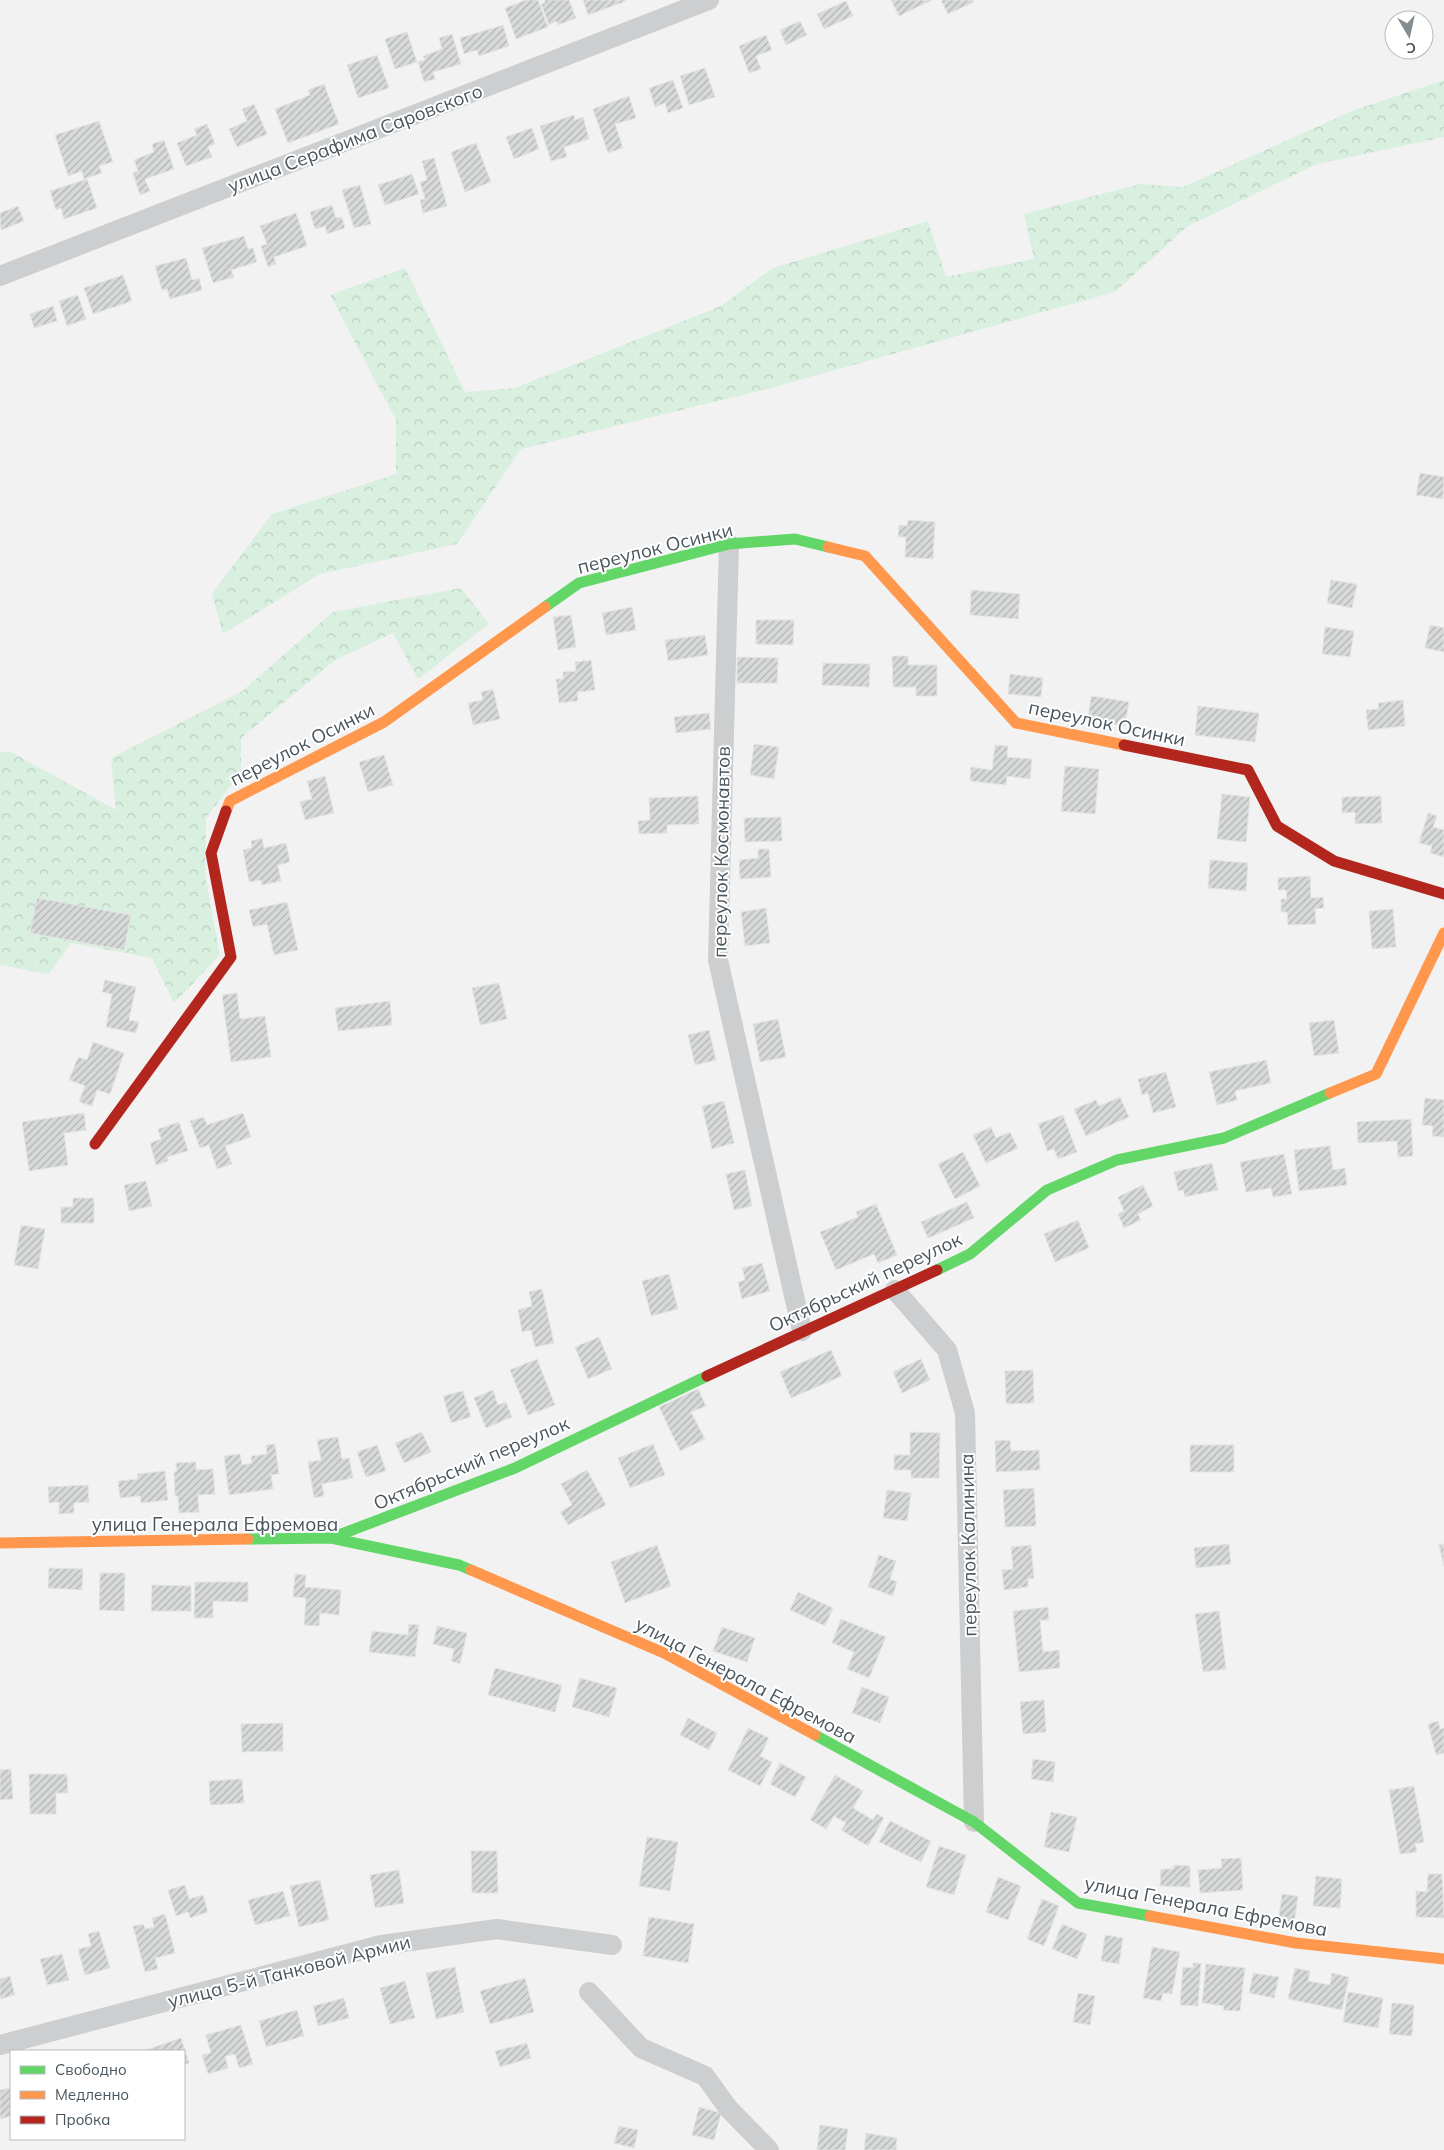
<svg xmlns="http://www.w3.org/2000/svg" width="1444" height="2150" font-family="Mulish,sans-serif">
  <defs>
    <pattern id="forest-crowns" width="20" height="18" patternUnits="userSpaceOnUse" patternTransform="scale(1.25)"><rect width="20" height="18" fill="#d9efdf"/><path d="M2 6a3 3 0 1 1 6 0M12 15a3 3 0 1 1 6 0" fill="none" stroke="#bccfc2"/></pattern>
    <pattern id="building-hatch" width="6" height="6" patternUnits="userSpaceOnUse" patternTransform="scale(1.25)"><rect width="6" height="6" fill="#d8dada"/><path d="M-1 1l2-2M0 6l6-6M5 7l2-2" fill="none" stroke="#b1b4b4"/></pattern>
  </defs>
  <rect width="100%" height="100%" fill="#f2f2f2"/>
  <g fill="url(#forest-crowns)">
    <path d="M1444 80V137L1317 164 1188 226 1115 292 767 389 521 449 457 544 320 574 223 634 212 594 272 514 396 474V420L330 295 405 268 465 392 515 388 721 306 773 268 928 221 946 277 1034 259 1024 214 1140 184 1183 187 1352 111Z"/>
    <path d="M461 588 489 624 418 679 393 633 335 660 241 738V772L206 818 205 875 220 955 174 1003 152 958 71 943 49 974 0 965V753L9 751 116 810 111 758 241 692 333 612Z"/>
  </g>
  <g fill="url(#building-hatch)" stroke="#e4e4e5">
    <path d="M526 0H538L548 27 516 39 505 8Z"/>
    <path d="M544 0H569L576 18 558 25 556 21 549 25 541 4 545 3Z"/>
    <path d="M583 0H626V1L588 15Z"/>
    <path d="M891 0H932L899 16Z"/>
    <path d="M941 0H973L974 2 948 14Z"/>
    <path d="M846 1 853 16 824 29 817 14Z"/>
    <path d="M800 21 807 35 786 45 780 30Z"/>
    <path d="M503 25 509 46 479 56 477 50 464 54 460 38Z"/>
    <path d="M407 32 417 62 395 69 385 39Z"/>
    <path d="M452 34 461 64 433 72 435 79 424 82 418 62 425 60 423 56 442 49 439 38Z"/>
    <path d="M766 35 772 50 756 56 761 69 749 73 739 46Z"/>
    <path d="M377 55 389 88 358 98 347 65Z"/>
    <path d="M705 68 715 97 689 105 680 76Z"/>
    <path d="M673 80 683 108 668 113 665 103 655 107 649 88Z"/>
    <path d="M324 84 339 124 288 143 275 109 310 95 308 90Z"/>
    <path d="M629 96 636 118 615 124 623 148 608 153 593 109Z"/>
    <path d="M254 104 267 134 237 147 229 129 247 121 242 109Z"/>
    <path d="M574 115 575 120 583 117 589 139 564 147 567 157 551 161 540 126Z"/>
    <path d="M99 121 113 162 99 166 102 173 84 179 82 171 68 176 55 135Z"/>
    <path d="M207 124 215 144 208 147 212 157 186 166 177 143 197 135 194 129Z"/>
    <path d="M532 128 539 149 514 159 506 137Z"/>
    <path d="M164 140 174 169 145 179 150 191 140 195 133 173 138 171 134 160 154 152 152 144Z"/>
    <path d="M476 143 491 182 465 192 451 152Z"/>
    <path d="M434 158 447 206 423 213 420 200 425 199 420 182 427 180 422 161Z"/>
    <path d="M412 174 419 194 385 205 378 185Z"/>
    <path d="M87 179 97 208 64 219 61 208 56 210 50 191Z"/>
    <path d="M360 185 371 224 354 228 342 190Z"/>
    <path d="M332 205 336 218 342 217 345 228 327 234 325 226 315 229 310 212Z"/>
    <path d="M18 206 24 221 1 230 0 213Z"/>
    <path d="M296 213 307 246 274 257 276 264 268 267 261 246 267 244 260 226Z"/>
    <path d="M244 236 248 249 253 248 257 262 231 270 234 277 213 283 202 248Z"/>
    <path d="M186 258 192 280 199 278 202 290 170 299 167 289 162 290 155 266Z"/>
    <path d="M123 275 132 301 93 314 84 288Z"/>
    <path d="M78 295 86 319 67 326 59 301Z"/>
    <path d="M53 306 57 321 34 328 30 314Z"/>
    <path d="M1420 473 1444 477 1443 499 1416 495Z"/>
    <path d="M908 520 935 522 933 559 905 557 906 537H898L899 525 907 526Z"/>
    <path d="M1331 580 1357 584 1352 608 1327 603Z"/>
    <path d="M971 590 1020 594 1018 619 970 615Z"/>
    <path d="M632 607 636 630 606 635 602 613Z"/>
    <path d="M571 615 576 647 558 650 553 617Z"/>
    <path d="M756 620H794L793 645 756 644Z"/>
    <path d="M1430 625 1444 628V652L1425 648Z"/>
    <path d="M1325 627 1354 631 1350 657 1322 654Z"/>
    <path d="M705 635 708 655 668 661 665 640Z"/>
    <path d="M892 656H908V665H937V696H916V687H893Z"/>
    <path d="M737 657 778 658 777 683H737Z"/>
    <path d="M591 660 595 690 577 692 578 701 559 703 556 679H563V672L576 671 575 662Z"/>
    <path d="M823 663 870 664 869 687 822 685Z"/>
    <path d="M1010 674 1043 678 1041 697 1008 694Z"/>
    <path d="M493 689 500 719 473 725 468 703 483 700 481 692Z"/>
    <path d="M1091 696 1129 702 1125 726 1088 720Z"/>
    <path d="M1403 700 1405 726 1368 730 1366 710 1379 709 1378 703Z"/>
    <path d="M1198 706 1259 713 1255 742 1195 735Z"/>
    <path d="M709 713 711 729 676 733 674 717Z"/>
    <path d="M754 744 779 747 774 779 750 775Z"/>
    <path d="M995 745 1008 746 1007 757 1032 759 1030 779 1007 776 1006 785 970 781 971 767 992 770Z"/>
    <path d="M384 755 393 785 368 792 359 762Z"/>
    <path d="M1065 766 1099 769 1095 814 1061 811Z"/>
    <path d="M325 776 334 813 305 820 300 802 312 799 307 781Z"/>
    <path d="M1222 794 1250 797 1246 842 1217 839Z"/>
    <path d="M698 796 699 824 667 825V833L639 834 638 821 650 820 649 798Z"/>
    <path d="M1381 796 1382 823 1355 824V812L1342 813V797Z"/>
    <path d="M1428 813 1437 816 1433 827 1444 830V857L1430 853 1432 846 1419 843Z"/>
    <path d="M781 817 782 841 745 842 744 818Z"/>
    <path d="M262 838 264 848 286 843 290 862 278 865 281 881 262 885 261 880 249 882 243 850 252 848 251 841Z"/>
    <path d="M758 849H769L771 877 740 879 739 860 758 858Z"/>
    <path d="M1210 860 1248 863 1246 891 1208 888Z"/>
    <path d="M1310 876 1311 898 1323 897 1324 908 1315 909 1316 924 1288 925 1287 912H1281V899H1287L1286 890H1278V878Z"/>
    <path d="M37 898 131 915 124 950 30 933Z"/>
    <path d="M287 902 298 950 274 955 267 924 253 927 249 910Z"/>
    <path d="M766 908 770 943 745 946 741 912Z"/>
    <path d="M1393 909 1396 947 1372 949 1369 911Z"/>
    <path d="M105 980 136 987 129 1020 139 1022 136 1033 106 1027 112 994 102 992Z"/>
    <path d="M499 983 507 1019 480 1025 472 988Z"/>
    <path d="M237 993 240 1019 265 1016 271 1057 231 1062 222 995Z"/>
    <path d="M390 1001 392 1025 338 1031 335 1008Z"/>
    <path d="M778 1019 786 1057 760 1062 753 1024Z"/>
    <path d="M1334 1020 1339 1053 1314 1056 1309 1023Z"/>
    <path d="M709 1030 716 1060 695 1065 688 1035Z"/>
    <path d="M93 1042 124 1053 110 1094 97 1090 92 1106 79 1102 85 1086 69 1080 78 1057 87 1060Z"/>
    <path d="M1266 1060 1271 1083 1235 1091 1237 1100 1217 1105 1209 1072Z"/>
    <path d="M1166 1072 1176 1107 1153 1113 1148 1093 1142 1095 1138 1079Z"/>
    <path d="M1120 1097 1129 1117 1086 1136 1074 1109 1096 1100 1099 1106Z"/>
    <path d="M1425 1098 1444 1100V1137L1432 1136 1433 1126 1422 1125Z"/>
    <path d="M724 1101 734 1143 712 1149 702 1106Z"/>
    <path d="M84 1113 86 1130 64 1133 68 1165 29 1171 22 1122Z"/>
    <path d="M243 1113 251 1137 225 1146 232 1164 217 1169 209 1145 200 1148 190 1121 204 1117 207 1125Z"/>
    <path d="M1063 1115 1077 1152 1058 1159 1054 1149 1047 1151 1038 1124Z"/>
    <path d="M1411 1119 1413 1156 1398 1157 1397 1141 1358 1143 1357 1122Z"/>
    <path d="M179 1122 188 1151 167 1157 168 1161 156 1165 150 1143 161 1139 158 1129Z"/>
    <path d="M991 1127 996 1138 1010 1132 1018 1148 986 1163 973 1135Z"/>
    <path d="M1330 1146 1333 1170 1345 1168 1347 1185 1299 1191 1294 1150Z"/>
    <path d="M963 1152 980 1186 955 1199 938 1164Z"/>
    <path d="M1284 1154 1292 1194 1273 1197 1271 1188 1246 1192 1240 1162Z"/>
    <path d="M1212 1163 1218 1190 1185 1197 1183 1190 1178 1191 1174 1172Z"/>
    <path d="M745 1170 752 1206 734 1210 726 1174Z"/>
    <path d="M146 1181 152 1206 129 1211 124 1185Z"/>
    <path d="M1143 1185 1153 1206 1138 1214 1141 1220 1124 1228 1118 1214 1124 1211 1118 1197Z"/>
    <path d="M73 1198H94V1223H61V1207H73Z"/>
    <path d="M967 1202 974 1218 928 1238 921 1222Z"/>
    <path d="M876 1204 897 1255 878 1263 874 1254 836 1270 820 1232 858 1217 856 1212Z"/>
    <path d="M1078 1220 1089 1248 1055 1262 1044 1234Z"/>
    <path d="M21 1225 45 1229 38 1269 14 1265Z"/>
    <path d="M762 1263 770 1291 742 1299 738 1282 745 1280 742 1268Z"/>
    <path d="M669 1274 678 1309 651 1316 642 1281Z"/>
    <path d="M542 1289 554 1343 535 1347 531 1330 522 1332 518 1310 532 1306 529 1292Z"/>
    <path d="M599 1337 612 1369 588 1379 575 1347Z"/>
    <path d="M831 1350 842 1376 791 1398 780 1372Z"/>
    <path d="M537 1359 555 1405 528 1415 510 1370Z"/>
    <path d="M921 1359 930 1380 902 1393 893 1372Z"/>
    <path d="M1033 1370 1034 1403 1006 1404 1005 1371Z"/>
    <path d="M698 1389 706 1406 691 1412 705 1439 680 1451 659 1407Z"/>
    <path d="M493 1390 498 1405 506 1402 512 1417 486 1428 474 1398Z"/>
    <path d="M463 1391 471 1417 451 1423 443 1396Z"/>
    <path d="M422 1432 431 1452 404 1463 395 1443Z"/>
    <path d="M910 1432 940 1433 939 1478H911V1470H894V1455H910Z"/>
    <path d="M338 1437 342 1459 349 1458 353 1478 322 1484 324 1496 314 1498 308 1462 321 1460 317 1440Z"/>
    <path d="M1010 1440 1011 1451 1039 1450 1040 1470 996 1472 995 1441Z"/>
    <path d="M275 1444 279 1474 271 1475 273 1489 229 1495 224 1456 240 1454 242 1465 252 1463 251 1456 267 1454 266 1445Z"/>
    <path d="M653 1444 665 1475 630 1488 618 1458Z"/>
    <path d="M377 1445 386 1471 366 1477 357 1452Z"/>
    <rect x="1190" y="1445" width="44" height="27"/>
    <path d="M196 1462V1470L213 1469 215 1494 198 1495 199 1512 179 1513 178 1496H175L174 1472 177 1471 176 1463Z"/>
    <path d="M587 1470 606 1505 568 1525 560 1512 572 1505 561 1484Z"/>
    <path d="M165 1471 168 1500 141 1503 140 1496 120 1498 118 1481 138 1479 137 1474Z"/>
    <path d="M88 1485 89 1502 74 1503V1513L59 1514V1502L49 1503 48 1487Z"/>
    <path d="M1034 1488 1036 1526 1005 1527 1003 1490Z"/>
    <path d="M887 1490 911 1493 907 1521 883 1518Z"/>
    <path d="M1229 1544 1231 1564 1196 1568 1194 1548Z"/>
    <path d="M1444 1544V1567L1439 1545Z"/>
    <path d="M657 1545 671 1586 625 1603 611 1562Z"/>
    <path d="M1031 1545 1034 1578 1028 1579V1587L1004 1590 1002 1570 1013 1569 1011 1547Z"/>
    <path d="M879 1555 896 1561 890 1579 897 1582 893 1596 868 1587Z"/>
    <path d="M49 1568 83 1569 82 1590 48 1588Z"/>
    <path d="M100 1573H125L124 1611 99 1610Z"/>
    <path d="M295 1574 306 1575 305 1587 341 1590 339 1615 320 1613 319 1626 304 1625 306 1598 293 1597Z"/>
    <path d="M195 1582H248V1602L213 1601V1618H194Z"/>
    <path d="M152 1585 191 1586V1611H151Z"/>
    <path d="M798 1592 833 1608 825 1626 790 1610Z"/>
    <path d="M1048 1607 1049 1620H1040L1043 1652 1059 1650 1060 1668 1019 1672 1013 1611Z"/>
    <path d="M1219 1611 1226 1669 1203 1672 1195 1614Z"/>
    <path d="M841 1619 886 1637 869 1678 847 1669 854 1652 832 1643Z"/>
    <path d="M409 1624 419 1625 415 1657 369 1652 372 1631 408 1635Z"/>
    <path d="M437 1626 467 1633 460 1664 451 1661 454 1649 433 1644Z"/>
    <path d="M722 1627 755 1638 747 1662 713 1651Z"/>
    <path d="M495 1668 562 1685 555 1712 488 1695Z"/>
    <path d="M580 1678 617 1688 609 1717 572 1707Z"/>
    <path d="M862 1687 889 1697 880 1723 852 1713Z"/>
    <path d="M1044 1700 1046 1732 1023 1734 1020 1702Z"/>
    <path d="M688 1718 717 1733 709 1750 680 1735Z"/>
    <path d="M1438 1721 1440 1729 1444 1728V1753L1436 1755 1428 1724Z"/>
    <path d="M283 1723V1751L242 1752 241 1724Z"/>
    <path d="M748 1728 769 1738 760 1756 772 1762 760 1786 728 1770Z"/>
    <path d="M1033 1759 1055 1762 1053 1782 1031 1779Z"/>
    <path d="M780 1763 806 1777 795 1797 770 1784Z"/>
    <path d="M11 1769 13 1799 0 1800V1770Z"/>
    <path d="M29 1774H67L68 1793H56V1814H30Z"/>
    <path d="M835 1775 863 1791 853 1808 873 1820 877 1814 884 1818 868 1846 841 1830 846 1823 834 1816 826 1829 810 1820Z"/>
    <path d="M242 1779 244 1803 210 1805 209 1781Z"/>
    <path d="M1414 1786 1424 1842 1415 1844 1417 1852 1400 1854 1389 1790Z"/>
    <path d="M1051 1812 1077 1817 1069 1852 1044 1847Z"/>
    <path d="M890 1821 931 1841 921 1862 879 1842Z"/>
    <path d="M647 1837 678 1842 670 1891 639 1886Z"/>
    <path d="M939 1846 966 1855 954 1895 926 1887Z"/>
    <path d="M471 1851H497L498 1893H472Z"/>
    <path d="M1241 1858 1243 1890 1200 1893 1198 1870 1222 1868 1221 1859Z"/>
    <path d="M1174 1865 1190 1866V1887L1160 1886 1161 1869H1173Z"/>
    <path d="M399 1870 404 1903 375 1908 370 1875Z"/>
    <path d="M1428 1874H1442L1444 1918 1416 1917V1891L1427 1892Z"/>
    <path d="M1316 1876 1342 1879 1340 1908 1313 1906Z"/>
    <path d="M998 1877 1021 1886 1008 1920 986 1912Z"/>
    <path d="M320 1880 329 1920 299 1927 290 1886Z"/>
    <path d="M185 1885 189 1899 203 1895 208 1912 190 1918 188 1912 176 1916 168 1890Z"/>
    <path d="M283 1891 290 1916 255 1925 248 1900Z"/>
    <path d="M1282 1894 1298 1896 1294 1924 1278 1922Z"/>
    <path d="M1042 1899 1059 1906 1044 1946 1027 1939Z"/>
    <path d="M165 1914 175 1953 155 1958 158 1969 145 1972 133 1926 143 1924 146 1929 154 1927 152 1918Z"/>
    <path d="M649 1917 694 1924 688 1963 643 1956Z"/>
    <path d="M1062 1924 1087 1934 1077 1959 1052 1949Z"/>
    <path d="M99 1931 110 1968 85 1975 78 1949 91 1946 88 1934Z"/>
    <path d="M1105 1935 1123 1938 1119 1964 1101 1961Z"/>
    <path d="M1152 1947 1180 1952 1172 1994 1163 1993 1161 2001 1143 1998Z"/>
    <path d="M62 1954 69 1980 47 1985 40 1959Z"/>
    <path d="M1193 1963H1201L1198 2006 1180 2005 1183 1967 1193 1968Z"/>
    <path d="M1206 1964 1245 1968 1240 2011 1223 2010 1224 2006 1202 2003Z"/>
    <path d="M455 1967 464 2012 436 2019 426 1973Z"/>
    <path d="M1295 1968 1310 1971 1308 1981 1330 1985 1332 1973 1349 1977 1342 2010 1288 1999Z"/>
    <path d="M1253 1973 1279 1977 1274 1998 1249 1993Z"/>
    <path d="M10 1976 15 1995 0 1999V1979Z"/>
    <path d="M525 1978 534 2012 490 2024 480 1991Z"/>
    <path d="M405 1981 415 2018 390 2024 380 1988Z"/>
    <path d="M1348 1992 1383 1998 1378 2028 1343 2022Z"/>
    <path d="M1078 1993 1095 1996 1090 2025 1073 2022Z"/>
    <path d="M344 1998 349 2018 318 2026 313 2006Z"/>
    <path d="M1392 2003 1414 2005 1412 2036 1389 2034Z"/>
    <path d="M297 2010 304 2036 266 2047 259 2021Z"/>
    <path d="M241 2025 253 2064 239 2068 235 2054 225 2056 228 2068 208 2074 202 2055 211 2053 206 2035Z"/>
    <path d="M181 2038 189 2063 184 2065V2051H143Z"/>
    <path d="M527 2043 531 2058 500 2067 495 2051Z"/>
    <path d="M11 2088V2116L0 2119V2090Z"/>
    <path d="M699 2107 721 2113 714 2140 692 2135Z"/>
    <path d="M820 2125 848 2129 845 2150H817Z"/>
    <path d="M619 2126 638 2130 634 2148 614 2143Z"/>
    <path d="M866 2133 897 2138 896 2150H864Z"/>
  </g>
  <g fill="none" stroke-linecap="round" stroke-linejoin="round">
    <g stroke="#cccecf" stroke-width="20">
      <path d="M0 276 709 0"/>
      <path d="M729 544 718 960 802 1331"/>
      <path d="M895 1290 947 1350 965 1413 974 1822"/>
      <path d="M589 1992 641 2048 705 2076 728 2108 769 2150"/>
      <path d="M0 2045 381 1945 497 1929 612 1945"/>
    </g>
    <g stroke="#63d668" stroke-width="11">
      <path d="M545 607 579 583 729 544 795 539 828 547"/>
      <path d="M937 1270 970 1254 1047 1190 1117 1160 1224 1138 1330 1093"/>
      <path d="M331 1538 515 1468 707 1376"/>
      <path d="M248 1539 331 1538 459 1565 471 1570"/>
      <path d="M815 1735 974 1822 1078 1903 1150 1916"/>
    </g>
    <g stroke="#ff974d" stroke-width="11">
      <path d="M828 547 865 556 1016 723 1124 745"/>
      <path d="M226 811 230 801 384 722 545 607"/>
      <path d="M1330 1093 1376 1074 1444 933"/>
      <path d="M0 1543 248 1539"/>
      <path d="M471 1570 664 1653 815 1735"/>
      <path d="M1150 1916 1296 1943 1444 1959"/>
    </g>
    <g stroke="#b3261e" stroke-width="11">
      <path d="M1124 745 1248 770 1277 826 1334 861 1444 894"/>
      <path d="M95 1144 231 957 211 853 226 811"/>
      <path d="M707 1376 937 1270"/>
    </g>
  </g>
  <g text-anchor="middle" stroke-width="4" stroke-linejoin="round" paint-order="stroke">
    <g font-size="19" fill="#4a565d" stroke="#fff">
      <text transform="translate(355 138) rotate(-21)" y="7">улица Серафима Саровского</text>
      <text transform="translate(655 548) rotate(-14)" y="7">переулок Осинки</text>
      <text transform="translate(1107 723) rotate(12)" y="7">переулок Осинки</text>
      <text transform="translate(302 744) rotate(-27)" y="7">переулок Осинки</text>
      <text transform="translate(721 852) rotate(-89)" y="7">переулок Космонавтов</text>
      <text transform="translate(865 1282) rotate(-25)" y="7">Октябрьский переулок</text>
      <text transform="translate(471 1463) rotate(-23)" y="7">Октябрьский переулок</text>
      <text x="215" y="1531">улица Генерала Ефремова</text>
      <text transform="translate(968 1545) rotate(-91)" y="7">переулок Калинина</text>
      <text transform="translate(746 1680) rotate(28)" y="7">улица Генерала Ефремова</text>
      <text transform="translate(1206 1906) rotate(11)" y="7">улица Генерала Ефремова</text>
      <text transform="translate(289 1971) rotate(-14)" y="7">улица 5-й Танковой Армии</text>
    </g>
  </g>
  <rect x="10" y="2050" width="175" height="90" fill="#ffffff" stroke="#b7bbbe"/>
  <rect x="20" y="2066" width="25" height="8" fill="#63d668" stroke="#b7bbbe"/>
  <text x="55" y="2075" font-size="15" fill="#4a565d">Свободно</text>
  <rect x="20" y="2091" width="25" height="8" fill="#ff974d" stroke="#b7bbbe"/>
  <text x="55" y="2100" font-size="15" fill="#4a565d">Медленно</text>
  <rect x="20" y="2116" width="25" height="8" fill="#b3261e" stroke="#b7bbbe"/>
  <text x="55" y="2125" font-size="15" fill="#4a565d">Пробка</text>
  <g transform="translate(1409 35) rotate(171)"><circle r="24" fill="#ffffff" stroke="#b7bbbe"/>
  <path d="M0-4L9 19L0 12L-9 19Z" fill="#858d91"/>
  <text y="-8" font-size="14" font-weight="bold" text-anchor="middle" fill="#4a565d">С</text>
  </g>
</svg>
